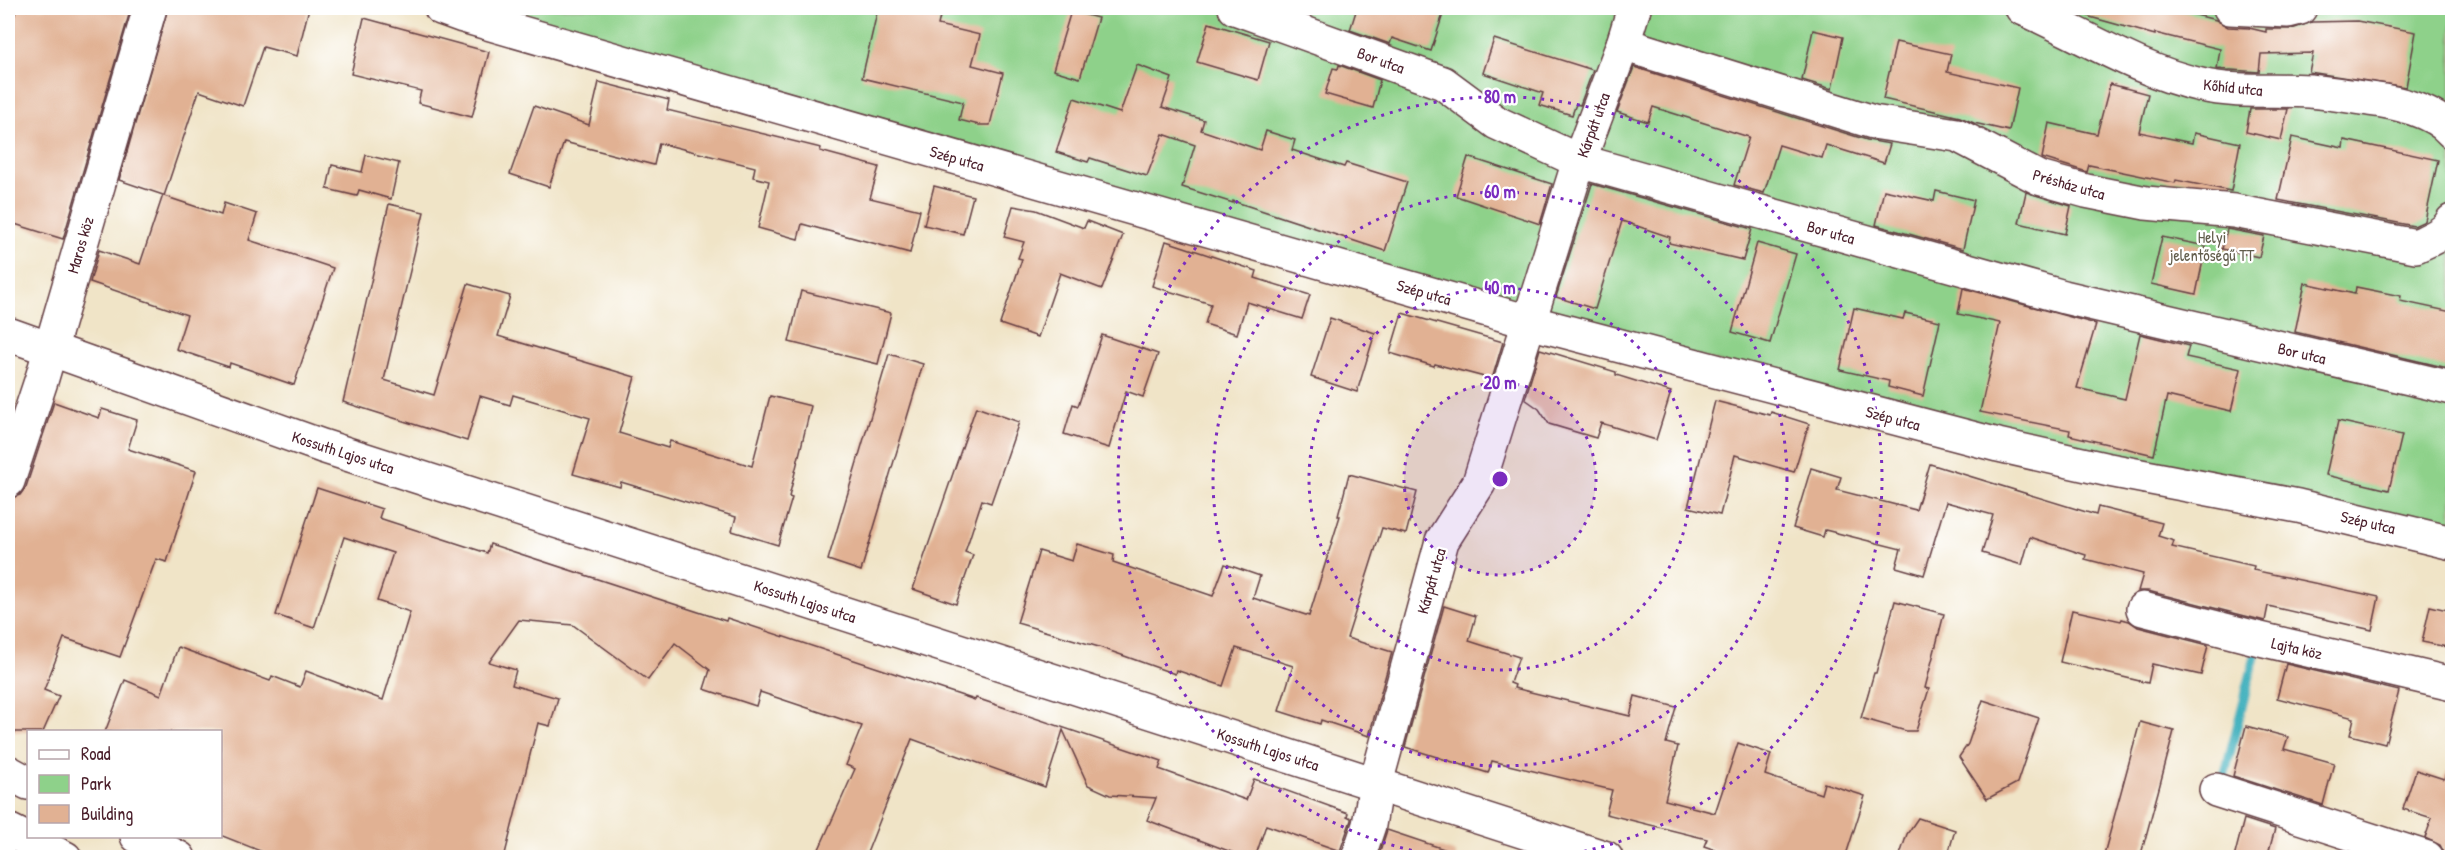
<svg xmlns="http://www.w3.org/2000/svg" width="2460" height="865" font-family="'Patrick Hand',sans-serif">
  <rect width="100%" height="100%" fill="#fff"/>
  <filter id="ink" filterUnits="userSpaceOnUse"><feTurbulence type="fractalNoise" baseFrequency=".0167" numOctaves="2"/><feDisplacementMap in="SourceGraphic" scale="12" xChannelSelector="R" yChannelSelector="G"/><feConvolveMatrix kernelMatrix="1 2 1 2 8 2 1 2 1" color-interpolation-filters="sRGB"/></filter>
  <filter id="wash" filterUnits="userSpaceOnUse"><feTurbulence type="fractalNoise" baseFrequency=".008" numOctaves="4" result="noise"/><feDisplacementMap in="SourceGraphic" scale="24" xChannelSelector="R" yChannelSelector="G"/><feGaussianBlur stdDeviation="1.35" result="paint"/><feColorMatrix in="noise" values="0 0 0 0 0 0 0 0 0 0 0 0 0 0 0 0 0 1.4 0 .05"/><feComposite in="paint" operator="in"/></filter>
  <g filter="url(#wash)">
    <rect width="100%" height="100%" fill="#f0e4c7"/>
    <path fill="#8ed18a" stroke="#6c785a" stroke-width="1.5" d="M441 8H2452V543L2109 470Z"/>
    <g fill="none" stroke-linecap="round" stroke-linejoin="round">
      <path stroke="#43b1be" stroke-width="9" d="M2222 785 2258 645"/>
    </g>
    <g id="blocks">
      <g fill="#e1b193">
        <path d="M17 8H131L63 239 8 222V35Z"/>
        <path d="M168 8H309L297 56 263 47 243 106 199 91 164 196 221 215 224 203 257 214 249 240 333 268 294 385 230 363 229 367 176 349 187 315 90 282 99 250 140 264 163 195 119 180Z"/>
        <path d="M878 8H942L938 25 980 35 972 65 1003 73 990 125H979L959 120 963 102 862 78Z"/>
        <path d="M1357 8H1445L1431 51 1392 38 1390 44 1350 30Z"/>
        <path d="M2086 8H2168L2216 20 2228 27 2249 28 2266 32V29H2292L2312 22 2357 21 2416 32 2406 87 2309 72 2313 53 2261 54 2259 72 2217 69 2220 49 2155 33V35L2090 17 2085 14Z"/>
        <path d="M1071 11 1098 18 1080 78 1053 70Z"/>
        <path d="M364 18 489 52 472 117 418 103 421 91 351 74Z"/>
        <path d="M1209 23 1269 41 1258 80 1197 62Z"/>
        <path d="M1813 30 1843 37 1832 89 1802 80Z"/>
        <path d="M1494 39 1593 70 1580 105 1576 104 1572 115 1539 105 1543 93 1483 73Z"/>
        <path d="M1896 42 1951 54 1947 72 2018 88 2009 131 1974 123 1960 117 1883 99Z"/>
        <path d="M1137 65 1172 78 1162 107 1204 120 1201 130 1260 150 1266 131 1295 140 1292 150 1344 167 1346 163 1407 182 1385 251 1233 201V203L1182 187 1195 145 1163 134 1147 176 1090 158 1088 162 1056 152 1074 98 1120 113Z"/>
        <path d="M1339 65 1380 80 1373 108 1325 94 1333 68 1338 69Z"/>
        <path d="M1634 67 1867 140 1890 144 1884 163 1826 145 1822 158 1779 145 1764 193 1734 185 1749 137 1653 107 1648 122 1617 112Z"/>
        <path d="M599 82 669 100 667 110 821 148 820 151 879 167 870 198 920 210 910 253 802 224 798 239 758 228 769 181 753 177 755 167 659 143 654 165 564 142 549 187 510 174 534 106 589 125Z"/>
        <path d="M2110 84 2148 94 2139 132 2192 143 2194 133 2240 143 2231 191 2176 180 2175 183 2089 165 2087 172 2042 158 2049 123 2097 134Z"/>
        <path d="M2250 109H2288L2281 140 2246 132Z"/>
        <path d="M2292 137 2343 148 2344 140 2438 160 2425 221 2414 226 2278 200Z"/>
        <path d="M366 155 399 163 391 199 359 190 357 196 327 189 332 165 362 172Z"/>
        <path d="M1468 157 1552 184 1540 224 1456 196Z"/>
        <path d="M1592 184 1752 229 1743 260 1669 243 1670 237 1622 221 1595 309 1556 297Z"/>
        <path d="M934 186 973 196 963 234 924 225Z"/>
        <path d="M1884 190 1934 201 1936 191 1974 200 1963 249 1876 225Z"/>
        <path d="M2026 192 2071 206 2065 234 2019 223Z"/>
        <path d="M389 204 424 212 384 380 434 395 468 284 510 296 498 336 635 377 619 433 668 448 670 441 752 466 770 396 811 406 789 497 792 498 778 545 732 531 736 517 621 482 620 487 573 474 590 418 513 395 510 405 480 396 467 441 343 402Z"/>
        <path d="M1013 206 1036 210 1084 228 1087 221 1123 235 1102 289 1060 273 1038 337 1000 324 1022 259 1018 258 1024 242 1004 237Z"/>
        <path d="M2227 229 2264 236 2259 257 2222 249Z"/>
        <path d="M2162 237 2206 246 2196 294 2151 284Z"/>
        <path d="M1166 241 1257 271 1255 278 1310 295 1302 319 1247 302 1237 334 1205 324 1211 304 1152 286Z"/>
        <path d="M1757 243 1796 254 1770 343 1732 332Z"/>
        <path d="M2305 283 2355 294 2356 287 2401 296 2400 301 2452 312V369L2295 332Z"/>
        <path d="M1963 288 2096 324 2077 388 2125 399 2140 334 2189 346 2186 357 2241 369 2231 411 2167 396 2154 455 2069 435 2070 430 1980 412 2000 323 1958 314Z"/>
        <path d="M801 291 891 313 878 364 789 342Z"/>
        <path d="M1854 308 1903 319 1905 313 1940 321 1923 396 1888 387 1889 381 1840 370Z"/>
        <path d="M1402 313 1503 342 1492 379 1435 364 1434 366 1390 353Z"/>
        <path d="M1330 318 1375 333 1357 392 1311 377Z"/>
        <path d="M1102 335 1158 354 1143 397 1126 391 1109 448 1064 434 1073 404 1078 406Z"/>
        <path d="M1540 349 1616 372V375L1671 392 1656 440 1601 423 1596 438 1549 424 1539 409 1525 399Z"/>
        <path d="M889 354 923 364 861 571 828 560Z"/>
        <path d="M1715 401 1770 415 1771 412 1809 424 1794 472 1735 455 1720 515 1688 507Z"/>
        <path d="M54 402 99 418 102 409 137 420 128 449 196 471 167 562 156 559 120 657 64 638 44 690 59 696 43 732H8V499L20 495 26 487Z"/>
        <path d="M976 407 1019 422 991 503 982 500 965 552 973 555 956 604 913 589Z"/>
        <path d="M2338 421 2402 435 2389 490 2326 475Z"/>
        <path d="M1930 464 2096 515 2098 507 2162 523 2158 536 2174 541 2172 547 2254 566 2253 570 2379 597 2372 630 2268 606 2265 621 2148 591H2138L2143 574 2085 559 2086 555 2030 537 2022 565 1982 553 1993 515 1946 502 1924 575 1896 567 1901 549 1825 530 1823 537 1793 528 1811 468 1841 477 1837 490 1916 510Z"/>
        <path d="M1349 474 1417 492 1406 534 1382 528 1347 638 1392 652 1369 736 1321 720 1320 724 1279 711 1293 666 1236 648 1223 686 1176 670 1175 674 1099 647 1017 623 1039 551 1072 561 1077 544 1114 555 1113 562 1213 596 1225 564 1260 576 1253 598 1309 616 1340 516H1338Z"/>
        <path d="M317 488 382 509 379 518 487 553 490 544 726 621 727 618 975 700 976 698 1162 761 1159 769 1246 800 1254 779 1348 813 1347 816 1351 818V820L1340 851 1266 825 1255 858H1247L1147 820 1156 798 1110 795 1088 785 1063 730 1045 787 912 739 865 858H815L855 769 846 765 862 726 760 692 756 706 704 689 710 670 675 643 648 680 573 625 519 620 489 662 516 670 512 685 558 698 550 726 538 723 504 858H278L220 835V732H105L125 680 161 695 178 647 270 681 272 676 300 687 306 671 383 700 410 612 377 601 393 553 344 537 314 628 276 615Z"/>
        <path d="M1895 601 1944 614 1925 688 1929 689 1916 731H1906L1861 718 1874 673H1876Z"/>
        <path d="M1444 606 1476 616 1469 641 1519 657 1510 683 1515 685 1514 688 1630 716 1635 696 1676 707 1666 743 1678 746 1665 800 1715 813 1738 743 1771 754 1765 775 1821 794 1824 783 1865 796 1845 858H1738L1704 846 1707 839 1606 814 1612 790 1492 761 1488 773 1405 747Z"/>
        <path d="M2430 606 2452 611V648L2422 642Z"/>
        <path d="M2072 610 2121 621 2122 619 2129 621 2138 627 2208 645 2201 675 2152 664 2148 683 2060 662Z"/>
        <path d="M2286 664 2399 691 2385 744 2350 735 2354 718 2277 698Z"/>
        <path d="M1983 700 2039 718 2017 783 1987 799 1959 757 1968 744Z"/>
        <path d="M2140 722 2174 731 2158 792 2140 858H2103Z"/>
        <path d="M2246 726 2288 737 2284 749 2334 763 2323 805 2233 776Z"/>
        <path d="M2416 770 2444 779 2447 770 2452 771V840L2447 858 2440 845 2425 838 2432 818 2403 809Z"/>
        <path d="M1918 818 1955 830 1947 858H1899L1907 834Z"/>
        <path d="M2244 819 2275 829 2267 858H2234Z"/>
        <path d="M1387 830 1456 853V858H1378Z"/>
      </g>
    </g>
  </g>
  <g filter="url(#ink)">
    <use href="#blocks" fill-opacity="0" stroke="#633d42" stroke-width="1.5"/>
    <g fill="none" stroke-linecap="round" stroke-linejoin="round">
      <defs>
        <g id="minor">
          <path d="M441 8 463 16 1529 322 1998 445 2109 470 2298 506 2452 543"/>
          <path d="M1235 8 1443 83 1497 123 1579 161 2064 297 2452 388"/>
          <path d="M2022 8C2081 34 2138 71 2201 85 2236 93 2275 89 2310 91 2330 93 2350 96 2369 99 2396 102 2434 111 2452 132"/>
          <path d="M2230 8 2288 11 2300 8"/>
          <path d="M1623 44 1873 122 1957 135 2039 178 2086 191 2146 203 2234 211 2416 246C2428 240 2446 234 2452 221"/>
          <path d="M8 334 322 446 1606 858"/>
          <path d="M8 481 42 378 150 8"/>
          <path d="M2143 609 2256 638 2452 684"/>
          <path d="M8 772 28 783"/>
          <path d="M2216 790 2427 858"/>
          <path d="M137 836 179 858"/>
          <path d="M1358 858 1369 825 1376 783 1442 541 1479 483 1579 161 1623 44 1634 8"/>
        </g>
        <path id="primary" d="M8 830 65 858"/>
      </defs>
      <use href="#minor" stroke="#633d42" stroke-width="36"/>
      <use href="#primary" stroke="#633d42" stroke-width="36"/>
      <use href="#minor" stroke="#fff" stroke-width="33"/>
      <use href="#primary" stroke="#fff" stroke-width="33"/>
    </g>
  </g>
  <circle cx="1500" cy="479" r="96" fill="#7b2cbf" fill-opacity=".12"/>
  <g fill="none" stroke="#7b2cbf" stroke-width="3" stroke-dasharray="3 6">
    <circle cx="1500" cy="479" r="96"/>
    <circle cx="1500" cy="479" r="191"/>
    <circle cx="1500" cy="479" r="287"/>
    <path d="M1447 857A382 382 0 1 1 1553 857"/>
  </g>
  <g text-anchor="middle" stroke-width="4.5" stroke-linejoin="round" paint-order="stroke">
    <g font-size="16" fill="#4a1f2b" stroke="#fff">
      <text transform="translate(1381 60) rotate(20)" y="6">Bor utca</text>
      <text transform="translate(2233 87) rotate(6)" y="6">Kőhíd utca</text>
      <text transform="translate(1593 125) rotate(-70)" y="6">Kárpát utca</text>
      <text transform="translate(957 158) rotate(16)" y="6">Szép utca</text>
      <text transform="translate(2069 184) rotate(16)" y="6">Présház utca</text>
      <text transform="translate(1831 232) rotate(16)" y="6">Bor utca</text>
      <text transform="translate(80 245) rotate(-74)" y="6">Maros köz</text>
      <text transform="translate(1424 292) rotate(16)" y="6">Szép utca</text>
      <text transform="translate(2302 353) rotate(13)" y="6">Bor utca</text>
      <text transform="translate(1893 418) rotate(15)" y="6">Szép utca</text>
      <text transform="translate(343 452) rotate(18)" y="6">Kossuth Lajos utca</text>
      <text transform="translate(2368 522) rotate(13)" y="6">Szép utca</text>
      <text transform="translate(1431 581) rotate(-74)" y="6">Kárpát utca</text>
      <text transform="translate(805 601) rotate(18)" y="6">Kossuth Lajos utca</text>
      <text transform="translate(2297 648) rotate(13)" y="6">Lajta köz</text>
      <text transform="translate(1268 749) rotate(18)" y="6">Kossuth Lajos utca</text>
    </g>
    <g font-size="16" fill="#625d4c" stroke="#fff">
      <text x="2212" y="243">Helyi<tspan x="2212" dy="18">jelentőségű TT</tspan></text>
    </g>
  </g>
  <circle cx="1500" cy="479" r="9" fill="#7b2cbf" stroke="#fff" stroke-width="3"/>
  <g font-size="18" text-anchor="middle" font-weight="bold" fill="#7b2cbf" stroke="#fff" stroke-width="4.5" stroke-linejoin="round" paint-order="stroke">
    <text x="1500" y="103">80 m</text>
    <text x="1500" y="198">60 m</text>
    <text x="1500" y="294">40 m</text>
    <text x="1500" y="389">20 m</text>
  </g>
  <rect width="2460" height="865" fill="none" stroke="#fff" stroke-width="30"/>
  <rect x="27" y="730" width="195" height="108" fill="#ffffff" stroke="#b7a5aa" stroke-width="1.5"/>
  <rect x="39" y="750" width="30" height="9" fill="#ffffff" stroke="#b7a5aa" stroke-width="1.5"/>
  <text x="81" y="760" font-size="18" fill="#4a1f2b">Road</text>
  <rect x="39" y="775" width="30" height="18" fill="#8ed18a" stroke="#b7a5aa" stroke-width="1.5"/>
  <text x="81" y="790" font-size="18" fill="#4a1f2b">Park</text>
  <rect x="39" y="805" width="30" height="18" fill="#e1b193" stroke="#b7a5aa" stroke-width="1.5"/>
  <text x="81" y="820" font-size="18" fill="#4a1f2b">Building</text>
</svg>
